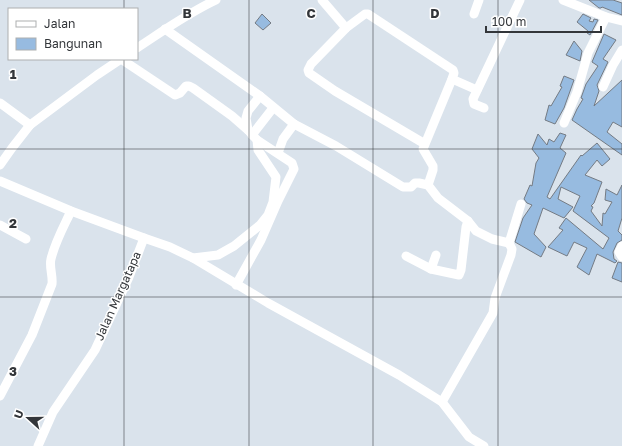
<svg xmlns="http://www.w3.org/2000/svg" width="622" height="446" font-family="'Golos Text',sans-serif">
  <rect width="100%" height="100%" fill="#dae3ec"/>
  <g fill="#97bbe0" stroke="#747b84">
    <path d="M589 0H613L622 3V15L602 7 601 8H599Z"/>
    <path d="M262 14 271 23 263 30 255 23Z"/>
    <path d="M583 14 591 18 589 21 593 22 594 19 598 20 590 35 587 33 588 31 577 22Z"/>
    <path d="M604 34 616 40 603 59 608 62 597 85 599 91 594 106 622 80V127L613 122 607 132 622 144V155L572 120 577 109 583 99 581 98 586 84 598 66 592 62Z"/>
    <path d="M574 41 582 51 580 61 566 55Z"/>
    <path d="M564 76 574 80 564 108 555 124 545 120 549 105 551 106 562 87 560 86Z"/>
    <path d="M560 133 566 135 560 148 566 153 547 197 550 199 581 155 582 156 597 143 610 159 602 166 597 160 585 175 602 182 594 203 591 206 593 207 591 211 602 226 603 213 605 214 612 202 605 200 606 189 617 195 622 185V218L618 231 622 235V240L617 243 613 252 614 259 617 261 615 263 597 254 589 275 577 267 587 248 574 242 567 256 548 247 563 230 559 228 566 218 603 249 609 238 573 211 580 196 561 187 558 199 573 207 564 218 543 208 534 234 546 247 541 257 515 242 523 218 532 205 527 203 524 199 530 185 532 186 536 163 539 158 532 149 538 134 547 145 549 139 554 142Z"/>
    <path d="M618 262 622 263V282L612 278Z"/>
  </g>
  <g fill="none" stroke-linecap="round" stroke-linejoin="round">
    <g stroke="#fff" stroke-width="9">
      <path d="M322 0 346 28"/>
      <path d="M563 0 606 17 622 21"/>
      <path d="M474 14 479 0"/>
      <path d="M165 29 260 96 294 124 336 146 403 187H411L415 183H419L428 185 438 198 468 221 476 231 492 239 509 243"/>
      <path d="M137 48C163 31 188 13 216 0"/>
      <path d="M121 59 175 95 180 93 186 86H189L193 88 232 116 248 130"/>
      <path d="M452 79 477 90"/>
      <path d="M603 87 613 65 622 50"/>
      <path d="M0 103 30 125"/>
      <path d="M484 108 474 104 473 99 520 0"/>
      <path d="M564 123 577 92 588 53 606 17"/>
      <path d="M252 135 273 108"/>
      <path d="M425 144 335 91 309 73 308 70 311 64 346 28 365 14H368L453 70 454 73 452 79 423 149 433 166V170L428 185"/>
      <path d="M278 153 283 139 294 124"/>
      <path d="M0 165 12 148 30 125 97 75 121 59"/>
      <path d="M0 181 71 211 144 238 129 277 95 350 53 412 38 446"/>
      <path d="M0 225 26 239"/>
      <path d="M144 238 170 247 193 258 268 303 399 375 442 402 469 437 484 446"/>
      <path d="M622 246 619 252 622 257"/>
      <path d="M406 256 431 269 459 275 461 270 466 227 468 221"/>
      <path d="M193 258 218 255 234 246 260 225 268 215 273 202 276 177 258 150 257 140 248 130 246 118 248 111 260 96"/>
      <path d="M431 269 436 255"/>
      <path d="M236 285 261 240 278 201 294 169 292 163 257 140"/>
      <path d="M0 396 32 335 52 284C53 275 49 267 51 259 55 242 64 226 71 211"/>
      <path d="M442 402 493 313 495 298 511 255 512 249 509 243 521 204"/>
    </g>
  </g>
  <path fill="none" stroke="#33363a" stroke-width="1" stroke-opacity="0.55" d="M124 0V9M249 0V446M373 0V446M498 0V446M124 59V446M0 149H622M0 297H622"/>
  <g text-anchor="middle" stroke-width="3" stroke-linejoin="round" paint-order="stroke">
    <g font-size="12" fill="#33363a" stroke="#fff">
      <text transform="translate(118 296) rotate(-66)" y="4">Jalan Margatapa</text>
    </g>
  </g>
  <g font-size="13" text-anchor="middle" font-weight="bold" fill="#33363a" stroke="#fff" stroke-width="3" stroke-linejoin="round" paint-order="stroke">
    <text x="187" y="18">B</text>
    <text x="311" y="18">C</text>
    <text x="435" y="18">D</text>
    <text x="13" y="79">1</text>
    <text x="13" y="228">2</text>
    <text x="13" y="376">3</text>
  </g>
  <rect x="8" y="8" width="130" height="52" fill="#ffffff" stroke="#adafb0"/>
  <rect x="16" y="21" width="20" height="6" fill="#ffffff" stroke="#adafb0"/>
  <text x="44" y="28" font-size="12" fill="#33363a">Jalan</text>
  <rect x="16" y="38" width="20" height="12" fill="#97bbe0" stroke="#adafb0"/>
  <text x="44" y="48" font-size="12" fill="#33363a">Bangunan</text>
  <g transform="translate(28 418) rotate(291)" stroke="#ffffff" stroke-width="3" paint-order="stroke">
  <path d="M0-3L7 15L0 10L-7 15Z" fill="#33363a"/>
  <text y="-6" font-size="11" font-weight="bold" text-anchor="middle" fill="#33363a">U</text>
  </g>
  <path d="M486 26v6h115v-6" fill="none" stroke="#33363a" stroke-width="2"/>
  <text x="492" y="26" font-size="12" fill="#33363a" stroke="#ffffff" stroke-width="3" paint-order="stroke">100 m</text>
</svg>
